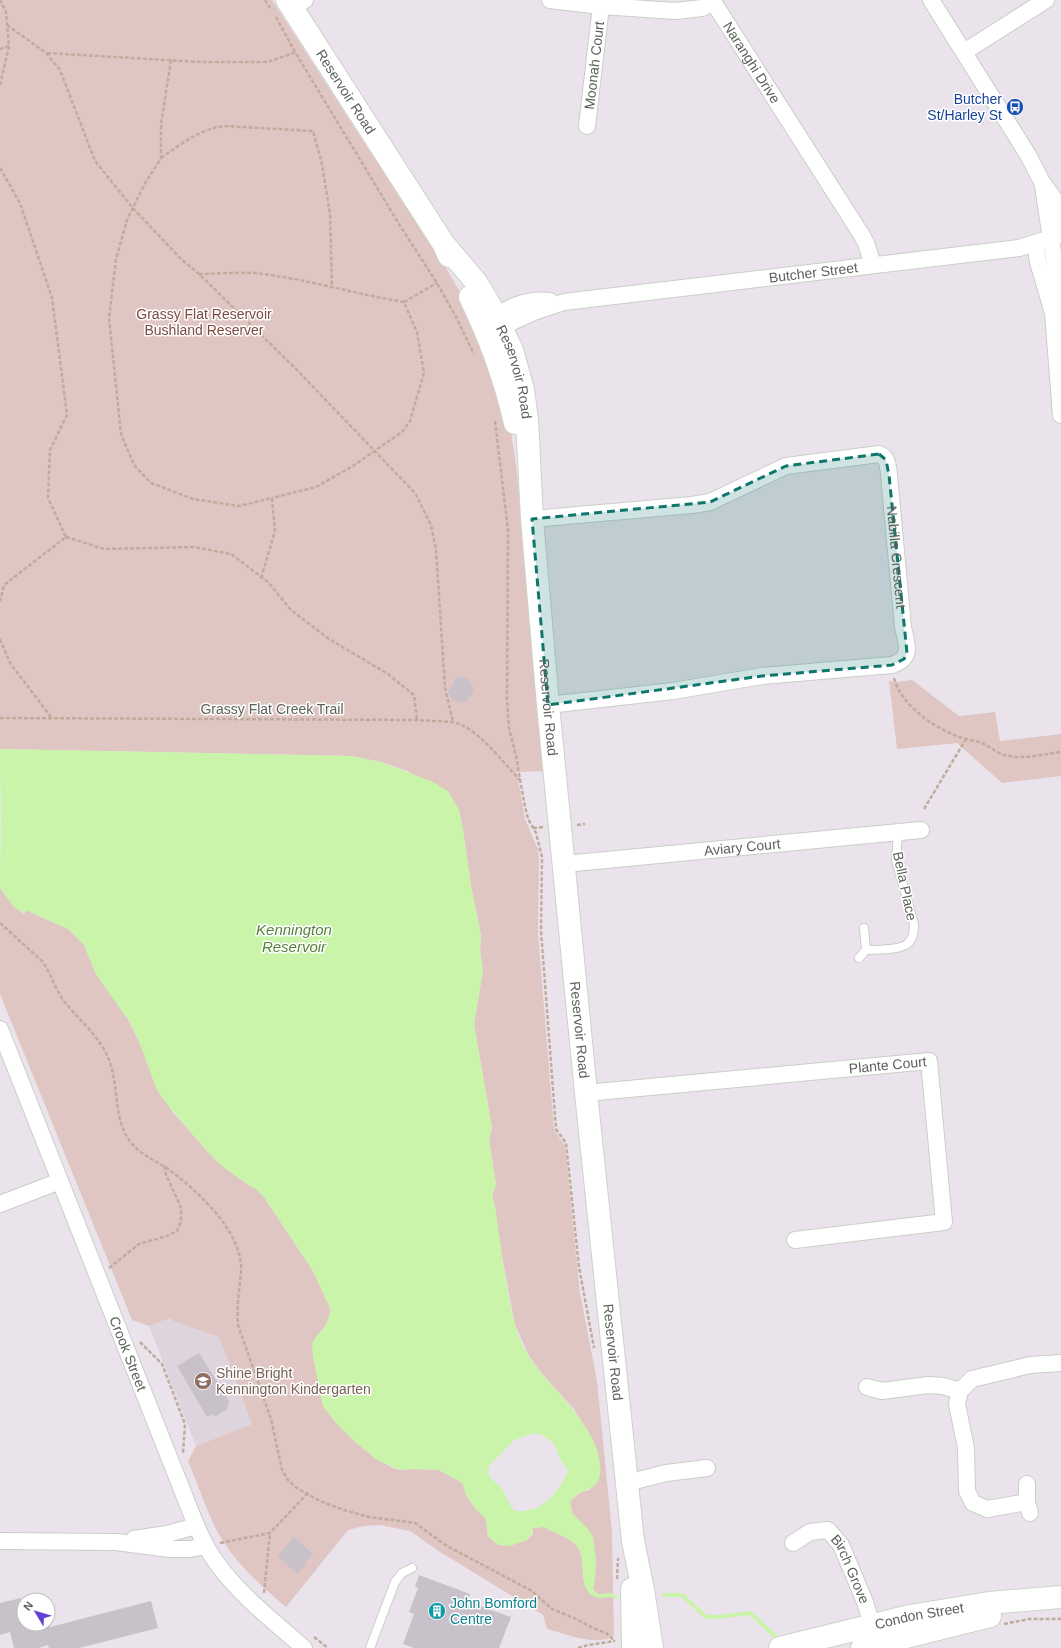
<svg xmlns="http://www.w3.org/2000/svg" width="1061" height="1648" font-family="Arial,sans-serif">
  <rect width="100%" height="100%" fill="#ebe3ec"/>
  <path fill="#ddd4de" d="M170 1318 173 1321 219 1337 252 1424 196 1446 149 1326Z"/>
  <g fill="#e0c6c2">
    <path d="M0 0H272L367 147 416 217 460 292 482 332 509 417 517 473 545 771 517 772 525 819 538 849 539 860 538 933 554 1129 565 1146 580 1293 597 1381 612 1532 614 1636C597 1647 566 1634 547 1629L543 1615 437 1550 410 1531 380 1525 364 1526 348 1530 286 1607C259 1584 231 1559 215 1527 205 1506 197 1483 188 1461L196 1446 252 1424 219 1337 173 1321 170 1318 149 1326 132 1320 0 994V888L14 907 24 914 26 910 68 929 78 937 84 945 96 974 129 1021 171 1110 208 1152 222 1166 250 1186 256 1189 264 1197 313 1271 331 1310 326 1325 316 1337 323 1406 337 1424 353 1440 376 1459 393 1468 400 1470 414 1469 439 1470 459 1481 463 1484 466 1495 475 1508 486 1519 488 1536 495 1543H519L527 1540 533 1534 532 1528 544 1527C554 1533 569 1537 577 1546 587 1560 579 1581 590 1594H598L593 1589 596 1560 579 1521 572 1513 570 1501 581 1492 590 1490 597 1450 574 1409 542 1374 529 1356 515 1325 501 1251 495 1207 492 1196 496 1185 489 1139 492 1128 474 1024 483 970 480 951 481 935 471 886 463 830 459 810 408 771 381 762 351 756 0 749Z"/>
    <path d="M912 680 959 716 995 712 1000 741 1061 734V776L1002 783 957 743 897 749 889 681 898 682Z"/>
  </g>
  <path fill="#c9f4aa" fill-rule="evenodd" d="M0 749 351 756 381 762 433 782 448 791 459 810 463 830 471 886 481 935 480 951 483 970 474 1024 492 1128 489 1139 496 1185 492 1196 495 1207C499 1232 502 1257 506 1282 511 1308 515 1335 529 1357 551 1391 605 1430 600 1475 598 1487 591 1488 582 1492 577 1494 573 1498 570 1502L572 1513 588 1529 593 1537 596 1560 595 1579 593 1589 599 1596V1598C574 1592 589 1562 577 1546 569 1537 554 1533 544 1527L532 1528 533 1532 527 1540 510 1546 498 1545 488 1536 486 1519 475 1508 466 1495 463 1484 459 1481 439 1470 414 1469 400 1470 376 1459 353 1440 337 1424 323 1406 313 1357 312 1344 316 1337 326 1325 331 1310 313 1271 264 1197 256 1189 250 1186 222 1166 208 1152 162 1098 156 1088 137 1036 129 1021 96 974 84 945 68 929 26 910 24 914 14 907 0 888 1 821ZM534 1433 542 1435 554 1443 560 1459 568 1471C564 1482 551 1500 540 1506 535 1510 521 1512 515 1511L510 1505 504 1492 498 1484 491 1479 488 1473 489 1466 514 1440Z"/>
  <g fill="none" stroke-linecap="round" stroke-linejoin="round">
    <g stroke="#c9f4aa" stroke-width="4">
      <path d="M664 1595H682L706 1617H718L750 1613 775 1636"/>
      <path d="M599 1596 611 1595 616 1597"/>
    </g>
  </g>
  <g fill="#c8c1c9">
    <path d="M457 677 469 679 474 690 466 702 453 701 448 692Z"/>
    <path d="M199 1353 229 1401 227 1409 214 1417 212 1414 207 1417 177 1366Z"/>
    <path d="M294 1537 313 1554 305 1562 307 1564 297 1574 278 1556Z"/>
    <path d="M419 1575 470 1594 468 1601 469 1602 511 1617 499 1648H414L403 1644 414 1614 409 1612 418 1588 415 1587Z"/>
    <path d="M21 1598 24 1609V1624H50V1627L151 1601 158 1628 79 1648H49L48 1645 39 1648H14L10 1632 0 1635V1603Z"/>
  </g>
  <g fill="none" stroke-linecap="round" stroke-linejoin="round">
    <defs>
      <g id="service">
        <path d="M866 950C875 950 900 950 907 944 913 940 914 931 914 924L896 860 898 833"/>
        <path d="M859 958 866 950 864 928"/>
        <path d="M370 1648 395 1582 402 1573 412 1568"/>
      </g>
      <g id="minor">
        <path d="M550 0 601 6 676 11 702 8 714 2"/>
        <path id="s1" d="M712 0 861 234 866 243 873 265"/>
        <path d="M931 0 1028 155 1042 182 1055 200 1061 221"/>
        <path d="M292 8 305 0"/>
        <path d="M964 52 1046 0"/>
        <path id="s2" d="M587 126 601 6"/>
        <path d="M1043 186 1056 272 1057 286 1053 309"/>
        <path d="M1035 243 1038 262 1053 313 1061 415"/>
        <path d="M488 324C503 308 527 298 550 301"/>
        <path id="s3" d="M491 328 501 327 534 312 564 302 1019 248 1061 235"/>
        <path id="s4" d="M532 519 692 505 710 502 786 466 879 454C888 457 888 466 889 475L903 627C907 645 913 658 892 665L762 676 673 691 548 705"/>
        <path id="s5" d="M564 864 921 830"/>
        <path id="s6" d="M0 1029 186 1500C193 1518 200 1537 210 1553 234 1591 271 1619 304 1648"/>
        <path id="s7" d="M586 1093 929 1061 944 1222 795 1240"/>
        <path d="M0 1204 60 1181"/>
        <path d="M867 1387 882 1391 928 1385 943 1386 960 1391"/>
        <path d="M627 1483 666 1473 707 1468"/>
        <path d="M1027 1484V1502L1030 1513"/>
        <path d="M1027 1502 987 1509 973 1503 967 1491 966 1448 957 1404 960 1391 972 1379 1030 1365 1061 1363"/>
        <path d="M134 1539 167 1534 196 1526"/>
        <path d="M0 1541 116 1542 170 1549H190L206 1546"/>
        <path id="s8" d="M793 1543 810 1532 828 1530 841 1545 865 1602 872 1625"/>
      </g>
      <g id="secondary">
        <path id="s9" d="M287 0 443 243 449 256"/>
        <path id="s10" d="M443 243 476 282 491 307 512 350 523 390 527 419 532 519 548 705 586 1093 633 1541 643 1590 652 1648"/>
        <path d="M470 297C490 338 505 379 515 423"/>
        <path d="M632 1589 633 1648"/>
        <path id="s11" d="M780 1648 910 1616 989 1603 1061 1597"/>
        <path d="M862 1648 990 1616"/>
      </g>
    </defs>
    <use href="#service" stroke="#cacec9" stroke-width="10"/>
    <use href="#minor" stroke="#cacec9" stroke-width="18"/>
    <use href="#secondary" stroke="#cdd2cb" stroke-width="24"/>
    <g stroke="#c0ac9c" stroke-width="2.5" stroke-dasharray="4 2" stroke-linecap="butt">
      <path d="M265 0 270 8"/>
      <path d="M276 17 295 52 399 224 437 283 456 317 474 354"/>
      <path d="M7 25 46 53 60 70 95 161 132 207 181 259 199 274 295 368 415 493 431 525 436 550 445 688 453 722"/>
      <path d="M0 49 9 46"/>
      <path d="M47 53 200 62H268L296 52"/>
      <path d="M171 60 161 124V158L144 185 127 220 116 259 109 318 121 434 134 465 151 483 193 499 239 506 272 498 275 531 261 578"/>
      <path d="M0 85 9 46 6 12 0 0"/>
      <path d="M161 158C181 144 200 129 224 126L313 131 322 164 330 214 332 288"/>
      <path d="M0 168 20 203 52 298 67 415 50 450 48 498 66 537 4 585 0 602"/>
      <path d="M199 274C217 274 236 272 254 273 304 278 354 294 404 302L417 332 424 373 410 421 402 432 353 466 316 487 272 498"/>
      <path d="M404 302 437 283"/>
      <path d="M495 421 508 530 507 700 509 728 516 756 524 802 528 819 536 833 542 857 541 931 556 1129 566 1143 579 1267 594 1348"/>
      <path d="M66 537 104 549 194 547 231 554 268 582 291 610 329 639 388 674 414 695 417 720"/>
      <path d="M0 639 10 663 51 717"/>
      <path d="M894 678C901 705 933 727 957 736 966 740 976 740 984 744 992 748 999 755 1009 756 1026 759 1044 754 1061 752"/>
      <path d="M0 718 417 720C429 721 441 721 452 722 477 726 503 763 520 780"/>
      <path d="M924 809 966 739"/>
      <path d="M577 825 585 824"/>
      <path d="M533 828 544 827"/>
      <path d="M0 923 42 961C51 973 55 989 64 1001 78 1019 97 1034 107 1055 120 1082 112 1115 129 1140 140 1156 160 1162 175 1174 201 1195 238 1229 241 1265 242 1271 240 1277 240 1283 238 1297 237 1311 238 1325L271 1419 282 1470 288 1480 297 1488 320 1501 344 1510 369 1517 415 1523 447 1546 532 1591 552 1609 574 1618 593 1628 606 1633 615 1641"/>
      <path d="M109 1268 139 1244 167 1236 177 1231 179 1227 181 1221V1208L165 1172V1166"/>
      <path d="M140 1342 162 1364 185 1424 183 1453"/>
      <path d="M220 1543 270 1533 307 1494"/>
      <path d="M617 1579 618 1558"/>
      <path d="M264 1593 270 1533"/>
      <path d="M1004 1624 1029 1619H1061"/>
      <path d="M314 1637 328 1648"/>
      <path d="M578 1648 588 1645 615 1641"/>
    </g>
    <use href="#service" stroke="#fff" stroke-width="8"/>
    <use href="#minor" stroke="#fff" stroke-width="16"/>
    <use href="#secondary" stroke="#fff" stroke-width="22"/>
  </g>
  <path fill="#0f766e" fill-opacity="0.2" stroke="#0f766e" stroke-width="3" stroke-dasharray="8 5" stroke-linejoin="round" d="M879 454 886 460 889 475 907 653 904 659 892 665 762 676 548 705 532 519 710 502 786 466Z"/>
  <defs>
    <symbol id="bus-disc" viewBox="-11 -11 22 22"><circle r="9.5" fill="#1a4fb4" stroke="#fff"/><path d="M-5-6H5V4H4V6H2V4H-2V6H-4V4H-5ZM-3.5-4V0h7V-4ZM-3.5 1.2v1.5H-2V1.2ZM2 1.2v1.5H3.5V1.2Z" fill="#fff"/></symbol>
    <symbol id="school-disc" viewBox="-11 -11 22 22"><circle r="9.5" fill="#8d6e63" stroke="#fff"/><path d="M0-5L7-2L0 1L-7-2ZM-4 1L0 2.5L4 1V4Q0 6-4 4Z" fill="#fff"/></symbol>
    <symbol id="building-disc" viewBox="-11 -11 22 22"><circle r="9.5" fill="#0f9aa8" stroke="#fff"/><path d="M-4-6H4V6H1V3H-1V6H-4ZM-2.5-4.3h1.7v1.8h-1.7ZM.8-4.3h1.7v1.8H.8ZM-2.5-1h1.7V.8h-1.7ZM.8-1h1.7V.8H.8Z" fill="#fff"/></symbol>
  </defs>
  <g fill-rule="evenodd">
    <use href="#bus-disc" x="1005" y="97" width="20" height="20"/>
    <use href="#school-disc" x="193" y="1371" width="20" height="20"/>
    <use href="#building-disc" x="427" y="1601" width="20" height="20"/>
  </g>
  <g text-anchor="middle" stroke-width="3" stroke-linejoin="round" paint-order="stroke">
    <g font-size="14" fill="#5d615b" stroke="#fff">
      <text dy="5" stroke="none"><textPath href="#s1" startOffset="74">Naranghi Drive</textPath></text>
      <text dy="5" stroke="none"><textPath href="#s2" startOffset="61">Moonah Court</textPath></text>
      <text dy="5" stroke="none"><textPath href="#s9" startOffset="109">Reservoir Road</textPath></text>
      <text dy="5" stroke="none"><textPath href="#s3" startOffset="329">Butcher Street</textPath></text>
      <text dy="5" stroke="none"><textPath href="#s10" startOffset="150">Reservoir Road</textPath></text>
      <text dy="5" stroke="none"><textPath href="#s4" startOffset="464">Nabilla Crescent</textPath></text>
      <text dy="5" stroke="none"><textPath href="#s10" startOffset="488">Reservoir Road</textPath></text>
      <text x="272" y="714">Grassy Flat Creek Trail</text>
      <text dy="5" stroke="none"><textPath href="#s5" startOffset="179">Aviary Court</textPath></text>
      <text transform="translate(905 886) rotate(78)" y="5">Bella Place</text>
      <text dy="5" stroke="none"><textPath href="#s10" startOffset="812">Reservoir Road</textPath></text>
      <text dy="5" stroke="none"><textPath href="#s7" startOffset="303">Plante Court</textPath></text>
      <text dy="5" stroke="none"><textPath href="#s10" startOffset="1136">Reservoir Road</textPath></text>
      <text dy="5" stroke="none"><textPath href="#s6" startOffset="349">Crook Street</textPath></text>
      <text dy="5" stroke="none"><textPath href="#s8" startOffset="84">Birch Grove</textPath></text>
      <text dy="5" stroke="none"><textPath href="#s11" startOffset="143">Condon Street</textPath></text>
    </g>
    <g font-size="14" fill="#164399" stroke="#fff" text-anchor="end">
      <text x="1002" y="104">Butcher<tspan x="1002" dy="16">St/Harley St</tspan></text>
    </g>
    <g font-size="14" fill="#7d4a3e" stroke="#fff">
      <text x="204" y="319">Grassy Flat Reservoir<tspan x="204" dy="16">Bushland Reserver</tspan></text>
    </g>
    <g font-size="14" fill="#785e54" stroke="#fff" text-anchor="start">
      <text x="216" y="1378">Shine Bright<tspan x="216" dy="16">Kennington Kindergarten</tspan></text>
    </g>
    <g font-size="14" fill="#0d838f" stroke="#fff" text-anchor="start">
      <text x="450" y="1608">John Bomford<tspan x="450" dy="16">Centre</tspan></text>
    </g>
    <g font-size="15" font-style="italic" fill="#56823e" stroke="#fff">
      <text x="294" y="935">Kennington<tspan x="294" dy="17">Reservoir</tspan></text>
    </g>
  </g>
  <g transform="translate(36 1612) rotate(308)"><circle r="19" fill="#ffffff" stroke="#bec0bd"/>
  <path d="M0-3L7 15L0 10L-7 15Z" fill="#6141d3"/>
  <text y="-6" font-size="11" font-weight="bold" text-anchor="middle" fill="#5d615b">N</text>
  </g>
</svg>
